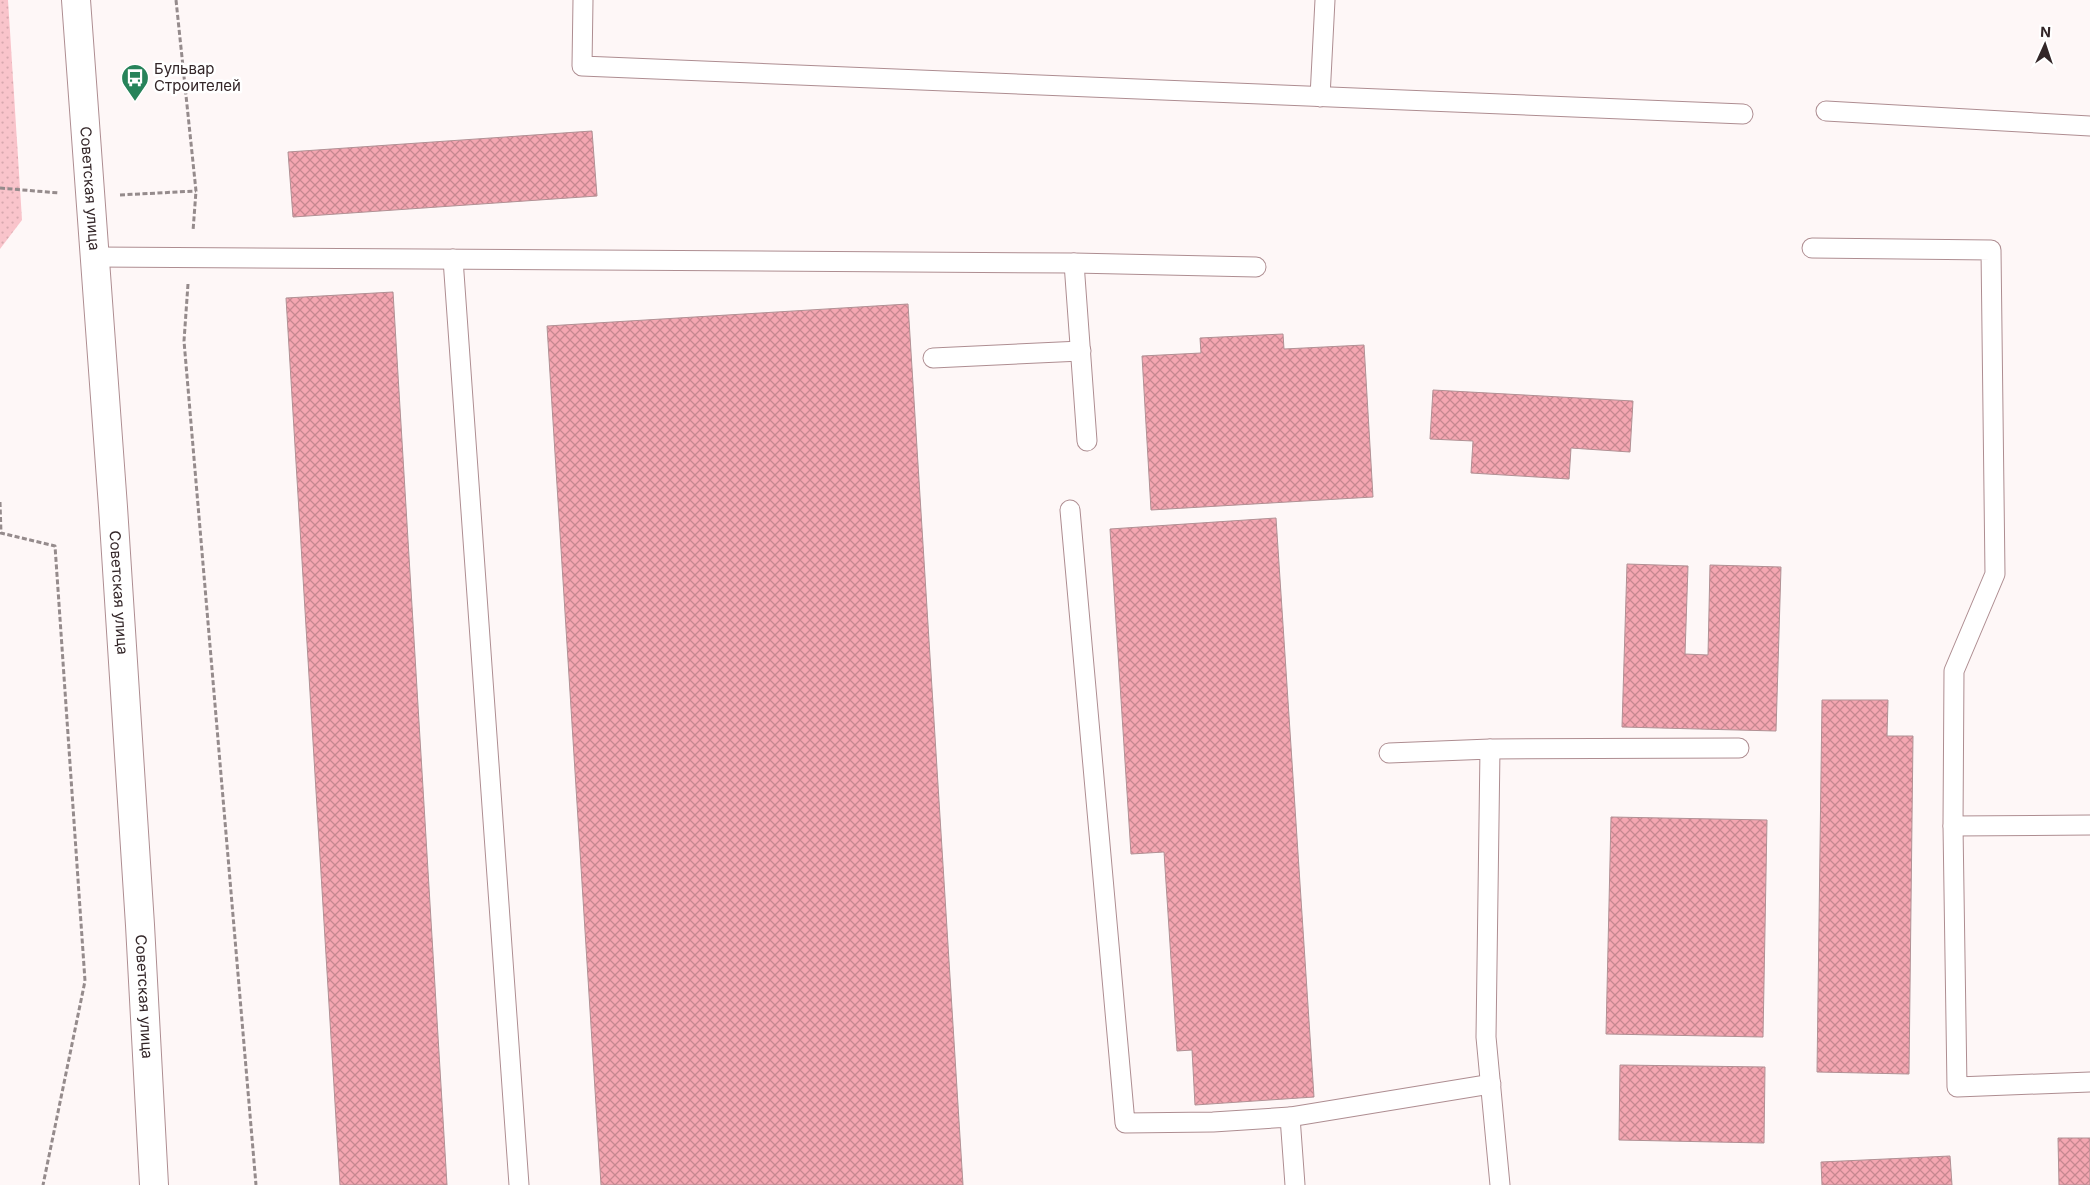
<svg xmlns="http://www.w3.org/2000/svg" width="2090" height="1185" font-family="Inter,sans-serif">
  <defs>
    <pattern id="grass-dots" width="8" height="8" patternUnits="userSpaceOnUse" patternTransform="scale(1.25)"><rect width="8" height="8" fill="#f9c4cb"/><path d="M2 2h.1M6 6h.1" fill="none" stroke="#d6a8ae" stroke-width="1.8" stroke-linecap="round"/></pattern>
    <pattern id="building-cross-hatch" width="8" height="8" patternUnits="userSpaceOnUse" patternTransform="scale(1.25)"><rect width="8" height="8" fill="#f4a6b1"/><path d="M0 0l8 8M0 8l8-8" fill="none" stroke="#c68790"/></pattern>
  </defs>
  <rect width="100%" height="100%" fill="#fef7f7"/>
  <path fill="url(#grass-dots)" d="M0 0H8L22 220 0 249Z"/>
  <g fill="url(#building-cross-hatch)" stroke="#b19094">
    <path d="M592 131 597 196 293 217 288 152Z"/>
    <path d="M393 292 447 1185H340L286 298Z"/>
    <path d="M908 304 963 1185H601L547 326Z"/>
    <path d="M1283 334 1284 349 1364 345 1373 497 1151 510 1142 356 1201 353 1200 338Z"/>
    <path d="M1433 390 1633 401 1630 452 1571 448 1569 479 1471 473 1473 441 1430 439Z"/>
    <path d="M1276 518 1314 1097 1195 1105 1192 1050 1177 1051 1164 852 1131 854 1110 529Z"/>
    <path d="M1627 564 1688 566 1685 654 1708 655 1710 565 1781 567 1776 731 1622 727Z"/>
    <path d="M1822 700H1888L1887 736H1913L1909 1074 1817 1072Z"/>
    <path d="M1611 817 1767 820 1763 1037 1606 1034Z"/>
    <path d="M1620 1065 1765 1067 1764 1143 1619 1140Z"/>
    <path d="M2058 1138H2090V1185H2059Z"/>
    <path d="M1950 1156 1952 1185H1822L1821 1162Z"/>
  </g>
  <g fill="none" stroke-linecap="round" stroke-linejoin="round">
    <defs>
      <g id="lane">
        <path d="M583 0 582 66 1743 114"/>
        <path d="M1320 97 1325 0"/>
        <path d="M1826 111 2090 126"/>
        <path d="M1812 248 1991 250 1995 574 1954 671 1953 826 1957 1087 2090 1082"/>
        <path d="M94 257 1074 263 1256 267"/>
        <path d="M453 259 519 1185"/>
        <path d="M1074 263 1087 441"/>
        <path d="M933 358 1081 351"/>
        <path d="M1070 510 1125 1123 1213 1122 1290 1117 1295 1185"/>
        <path d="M1490 749 1739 748"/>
        <path d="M1389 753 1490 749 1486 1037 1500 1185"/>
        <path d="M1953 826 2090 825"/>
        <path d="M1290 1117 1491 1084"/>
      </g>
      <g id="secondary">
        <path id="s1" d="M76 0 113 507 140 925 154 1185"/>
      </g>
    </defs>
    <use href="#lane" stroke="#ae8d91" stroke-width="21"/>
    <use href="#secondary" stroke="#ae8d91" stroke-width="30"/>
    <g stroke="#958b8c" stroke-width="3" stroke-dasharray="5 2.5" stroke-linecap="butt">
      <path d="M176 0 196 191 193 231"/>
      <path d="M0 188 59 193"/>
      <path d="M120 195 196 191"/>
      <path d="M188 284 184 341 256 1185"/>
      <path d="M0 502 1 533 55 546 85 981 43 1185"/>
    </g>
    <use href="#lane" stroke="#fff" stroke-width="19"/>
    <use href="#secondary" stroke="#fff" stroke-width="28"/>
  </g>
  <defs>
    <symbol id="bus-pin" viewBox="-11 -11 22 30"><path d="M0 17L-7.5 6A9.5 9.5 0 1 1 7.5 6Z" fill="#27835a" stroke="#fff"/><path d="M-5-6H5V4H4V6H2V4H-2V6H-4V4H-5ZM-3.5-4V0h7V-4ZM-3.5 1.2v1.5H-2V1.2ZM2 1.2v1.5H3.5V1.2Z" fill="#fff"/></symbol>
  </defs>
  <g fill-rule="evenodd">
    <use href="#bus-pin" x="119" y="62" width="32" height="43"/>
  </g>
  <g text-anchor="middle" stroke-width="5" stroke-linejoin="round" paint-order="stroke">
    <g font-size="15" fill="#332628" stroke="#fff" text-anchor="start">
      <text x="154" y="74">Бульвар<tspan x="154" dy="17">Строителей</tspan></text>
    </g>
    <g font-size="15" fill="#332628" stroke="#fff">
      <text dy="5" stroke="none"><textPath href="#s1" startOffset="189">Советская улица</textPath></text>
      <text dy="5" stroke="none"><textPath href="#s1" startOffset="594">Советская улица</textPath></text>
      <text dy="5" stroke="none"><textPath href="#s1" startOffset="999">Советская улица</textPath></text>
    </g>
  </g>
  <g transform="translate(2045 45) rotate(3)" stroke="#ffffff" stroke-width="4" paint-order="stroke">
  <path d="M0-4L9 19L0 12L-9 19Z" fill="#332628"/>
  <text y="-8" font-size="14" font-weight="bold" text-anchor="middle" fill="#332628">N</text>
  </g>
</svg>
